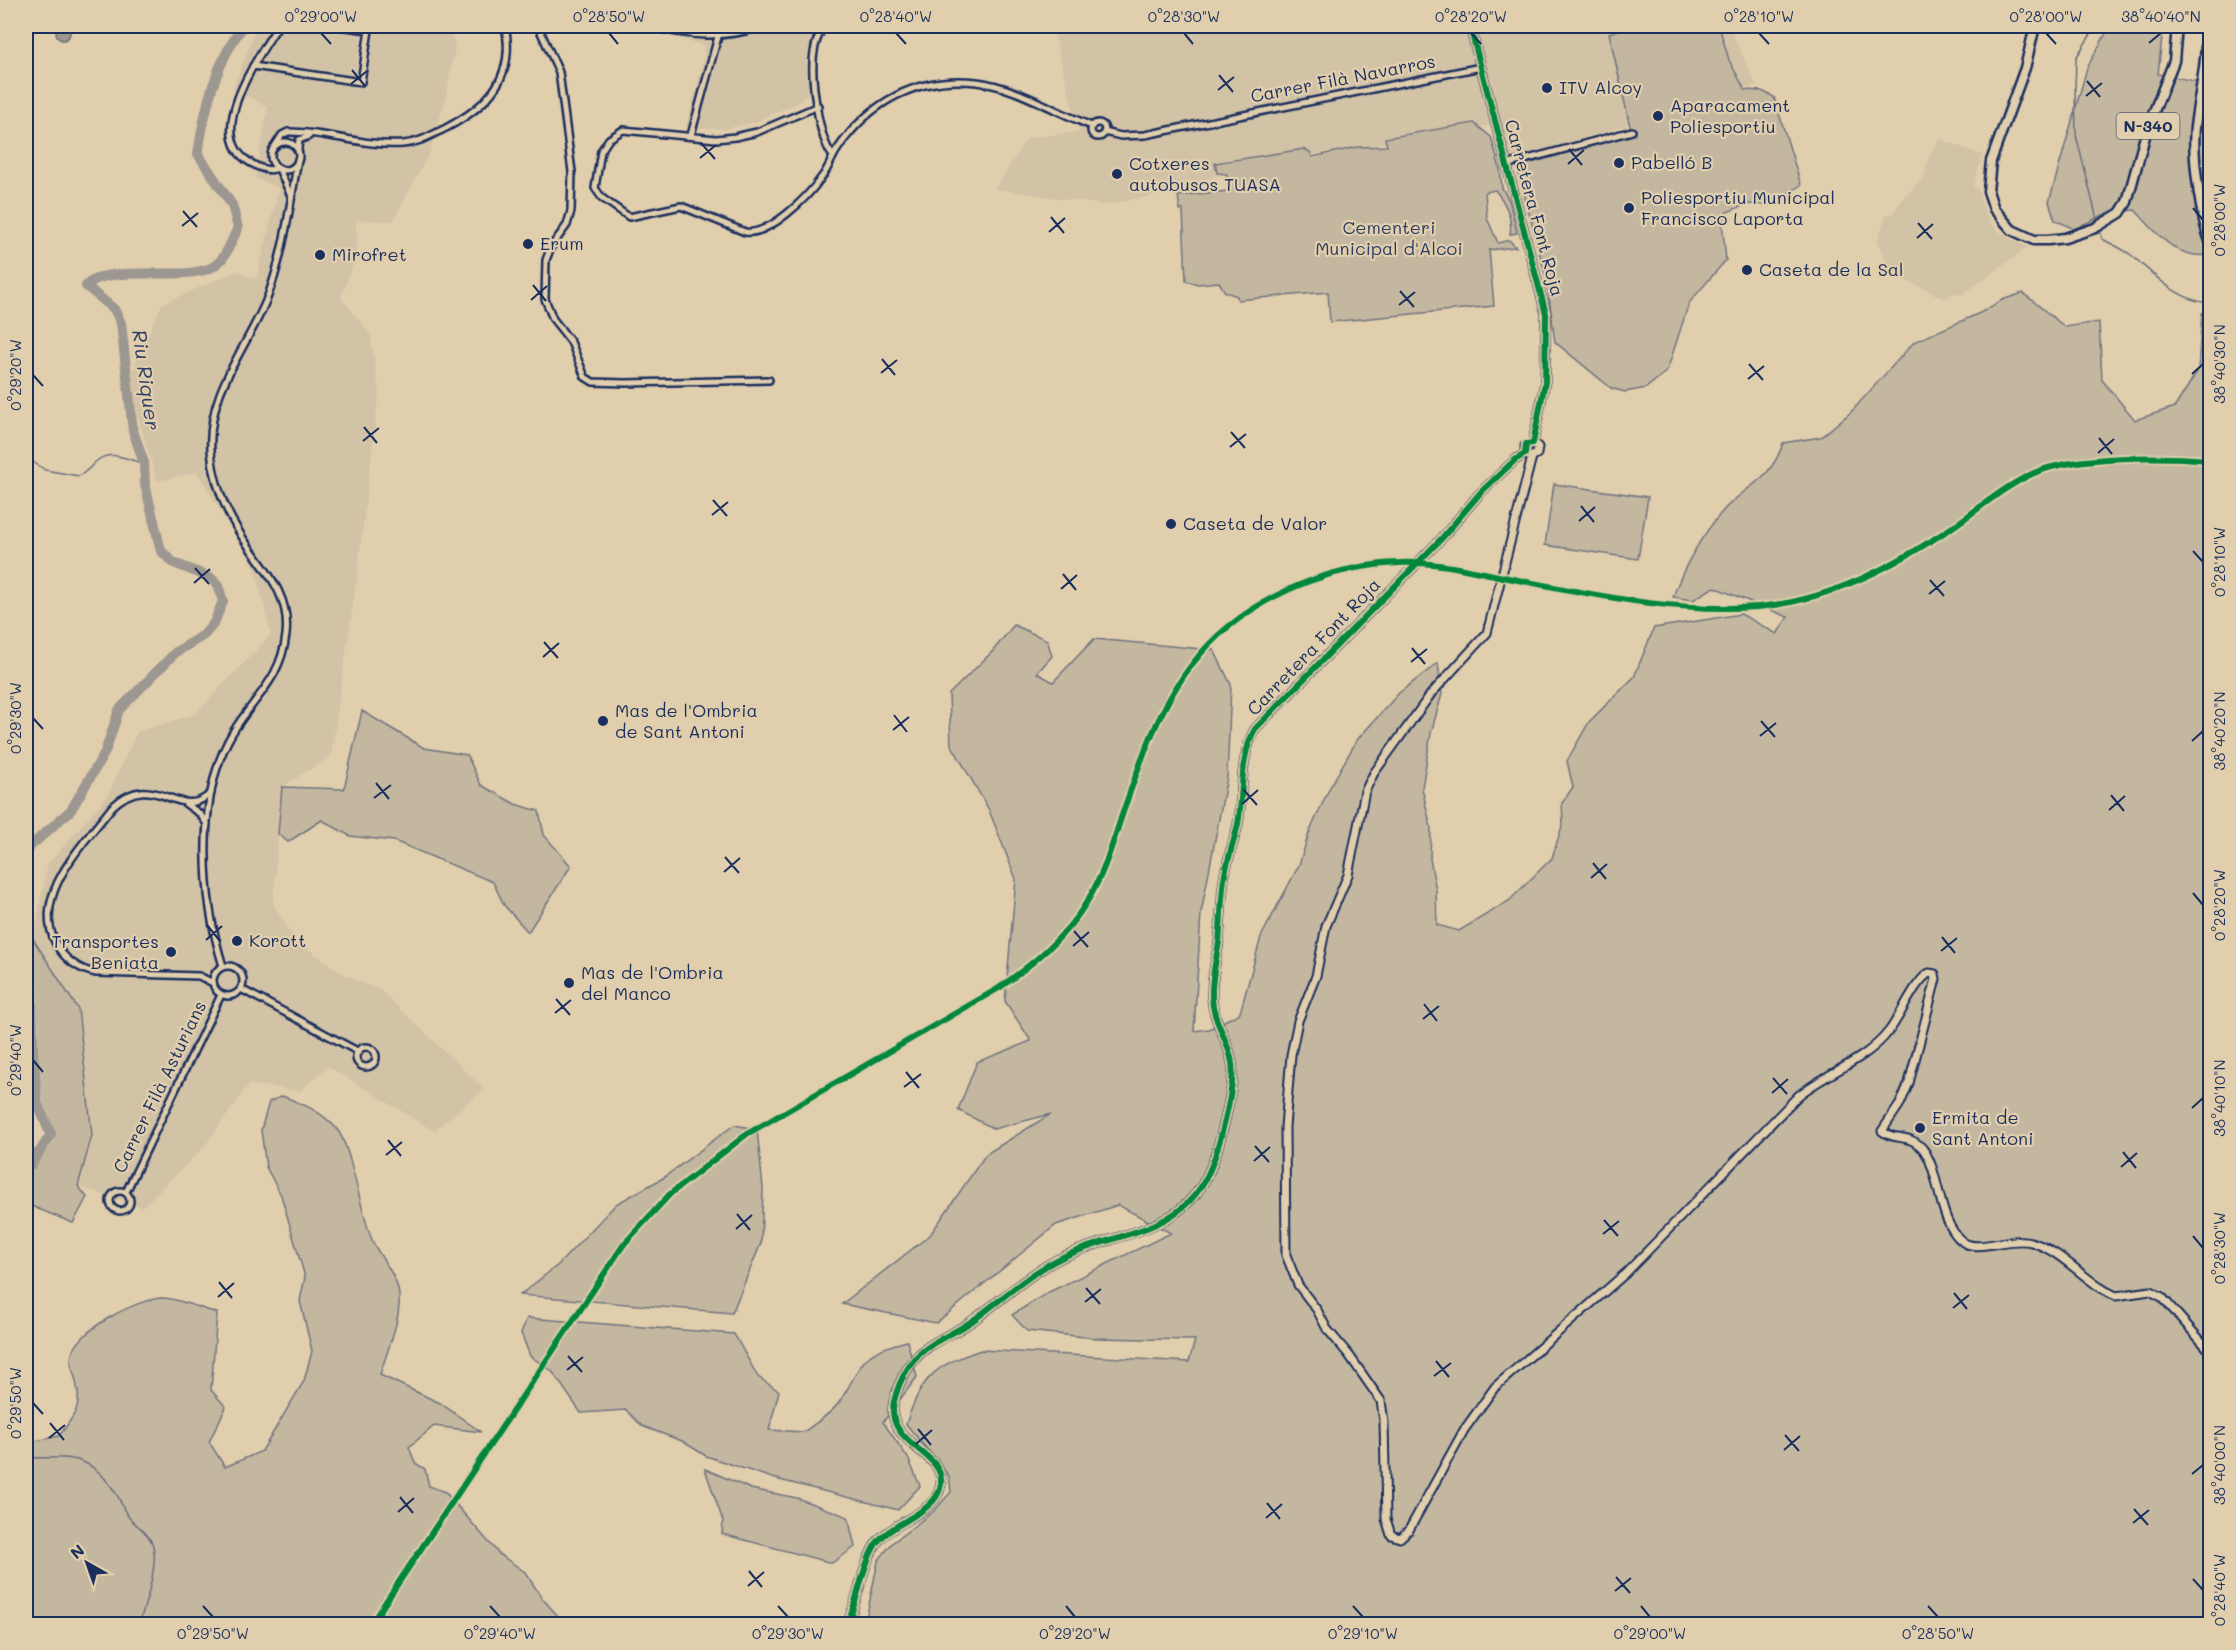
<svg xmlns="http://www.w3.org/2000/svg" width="2236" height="1650" font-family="Mali,sans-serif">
  <rect width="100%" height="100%" fill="#e0ceac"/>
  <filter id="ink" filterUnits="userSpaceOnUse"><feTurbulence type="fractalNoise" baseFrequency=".0167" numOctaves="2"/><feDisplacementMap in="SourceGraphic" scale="12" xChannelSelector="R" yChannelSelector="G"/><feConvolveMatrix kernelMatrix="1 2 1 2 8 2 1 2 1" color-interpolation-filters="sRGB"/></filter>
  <g filter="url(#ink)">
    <g fill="#d2c2a6">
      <path d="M257 26H449L455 48 445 100 430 151 393 221 356 220 357 253 341 298 370 334 379 391 357 576 331 756 282 787 273 904 295 940 343 974 381 991 484 1089 434 1131 328 1066 300 1091 249 1084 204 1147 142 1207 78 1186 92 1135 33 939 48 864 108 795 137 732 195 714 271 635 255 568 197 472 157 481 128 381 162 304 237 271 256 280 279 188 255 178 268 107 233 89Z"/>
      <path d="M634 26H815L807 55 808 94 799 102 755 122 725 129 686 127 705 57 703 45Z"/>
      <path d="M1052 26H1729L1756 85 1510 161 1500 124 1236 167 1182 190 1105 205 995 189 1027 138 1079 132Z"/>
      <path d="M1940 139 1982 155 1973 187 1978 189 1982 205 1993 227 2010 239 2028 247 1963 294H1952L1945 299 1894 274 1877 242 1886 215 1893 213 1903 198 1924 177 1929 156Z"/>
    </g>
    <g fill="#c3b7a0" stroke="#6f737f" stroke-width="1.5">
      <path d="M1632 26H1719L1729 60 1745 90 1762 91 1774 97 1801 185 1771 205 1748 204 1727 212 1722 222 1726 260 1689 303 1667 371 1646 388 1625 392 1611 388 1555 342 1547 282 1517 167 1632 135 1609 33Z"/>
      <path d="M2110 26H2158L2162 37 2158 74 2210 84V255C2176 260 2157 233 2135 210L2107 213 2074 229 2055 220 2049 202 2087 68Z"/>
      <path d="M1474 123 1491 137 1500 169 1502 188 1509 200 1517 233 1510 234C1513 217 1506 203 1495 190L1485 192 1487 218 1498 243 1509 240 1516 247 1489 250 1494 306 1330 322 1328 292 1238 300 1237 296 1225 292 1219 282 1198 284 1186 281 1183 210H1180L1178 196 1228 191 1227 174 1217 173 1215 163 1304 149 1310 152 1312 157 1358 147 1387 146 1385 138Z"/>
      <path d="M2023 293 2065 327 2099 322 2102 380 2135 420 2175 407 2198 370 2202 313 2210 315V1624H865L878 1561 892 1543 934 1511 951 1492 949 1476 906 1424C922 1377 933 1366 981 1350L1189 1362 1195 1340 1095 1338 1027 1331 1012 1315 1049 1292 1171 1233 1118 1205 1056 1225 936 1323 842 1304 930 1235 986 1154 1051 1114 994 1129 958 1110 977 1062 1031 1041 1005 1001 1016 879 989 810 951 744 949 694 992 652 1014 625 1047 640 1052 656 1037 673 1053 682 1094 639 1214 650 1231 685 1227 777 1201 913 1194 1031 1209 1029 1240 1013 1261 937 1299 865 1309 833 1329 789 1357 740 1399 693 1438 663 1442 694 1431 733 1422 788 1431 828 1430 859 1436 890 1437 925 1459 931 1509 901 1552 858 1563 823 1562 803 1573 787 1567 761 1589 722 1634 677 1654 628 1741 614 1777 634 1788 617 1714 587 1693 600 1673 597C1683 568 1701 536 1722 512 1744 486 1771 482 1783 443L1821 437 1851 412 1914 342 1982 312 2002 300Z"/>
      <path d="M1554 484 1648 497 1638 559 1545 545Z"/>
      <path d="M362 711 424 748 467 755 481 785 515 804 539 811 544 835 571 866 528 932 504 905 493 882 394 841 350 836 322 820 288 842 278 834 282 787 344 789Z"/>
      <path d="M26 860 29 861 27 893 33 939 78 1009 92 1135 78 1186 87 1197 73 1223 26 1204V1154L50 1144 31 1097 26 1006Z"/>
      <path d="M282 1096C303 1104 321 1111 336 1128 352 1146 360 1214 373 1242 381 1259 397 1275 399 1295 401 1321 387 1350 380 1375L440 1403 481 1432 434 1426 409 1447 415 1463 425 1469 429 1486 445 1492 499 1554 525 1572 542 1598 565 1624H26V1443L59 1436C74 1416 83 1407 76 1382 75 1375 70 1366 71 1359 73 1331 138 1298 163 1298 180 1299 201 1309 217 1313L211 1390 226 1407 209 1442 225 1467 262 1451 304 1381 312 1351 300 1301 305 1277 281 1195 266 1167 261 1130 269 1102Z"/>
      <path d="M734 1125 757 1129 763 1188 761 1243 732 1313 520 1295 558 1265 616 1204 663 1178Z"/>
      <path d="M527 1318 734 1334 758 1377 779 1391 769 1430 804 1432C815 1423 833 1413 840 1401 865 1362 857 1354 907 1341L917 1377 883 1422 908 1458 920 1486 898 1510 772 1478 706 1456 682 1441 642 1426 626 1410 581 1413 552 1371 530 1356 521 1333Z"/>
      <path d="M705 1469 751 1489 797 1498 848 1517 855 1547 832 1563 722 1534 723 1521Z"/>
    </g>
    <circle fill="#9d9792" stroke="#696d7d" stroke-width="1.5" cx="63" cy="33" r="7"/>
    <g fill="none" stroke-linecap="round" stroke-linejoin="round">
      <g stroke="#696d7d" stroke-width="1.5">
        <path d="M2096 26 2076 58 2075 89 2076 135 2098 223"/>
        <path d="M2100 230 2102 239C2112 244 2123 249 2131 255 2155 275 2177 301 2210 303"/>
        <path d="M26 465 33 462 45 470 79 476C87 472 91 465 98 460 112 449 129 461 144 463"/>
        <path d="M26 1458C71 1458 90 1452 117 1495 121 1501 123 1510 128 1516 135 1526 147 1530 152 1543 160 1562 145 1605 139 1624"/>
      </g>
      <g stroke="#9d9792" stroke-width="10">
        <path d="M26 850 71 810 105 752 119 710 176 652 204 635 214 623 223 601 218 585 211 578 174 563 161 551 145 484 144 463 133 431 121 323 114 309 86 286C108 261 193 285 217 264 227 256 232 239 238 228L232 205 198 154C205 107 215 64 243 26"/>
        <path d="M26 956 31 964 33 1051 37 1103 51 1134 31 1165 26 1166"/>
      </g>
      <defs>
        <g id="minor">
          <path d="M538 26 559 72 572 172 571 211 567 225 551 247 546 260 545 299 553 319 571 342 585 377 593 382 625 383 769 380"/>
          <path d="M648 26C688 36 723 40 763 26"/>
          <path d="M823 26C819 34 815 43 814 52 810 76 818 138 833 156"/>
          <path d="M253 66 361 82 369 30 338 26"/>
          <path d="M818 106 757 132 735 137 716 139 623 130 609 139 601 151 595 188 602 198 629 217 681 206 745 232C769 236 808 197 821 178 828 170 831 159 837 150 869 102 918 75 977 82 1017 87 1055 112 1092 126"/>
          <circle cx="1098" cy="130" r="7"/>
          <path d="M1104 132 1121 136 1145 135 1481 67"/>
          <path d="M691 135 721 26"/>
          <circle cx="285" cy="156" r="14"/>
          <path d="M275 146 282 135 288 132C326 131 364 147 403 144 419 143 431 135 446 128 488 106 516 77 505 26"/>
          <path d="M298 149 299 140 309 136"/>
          <path d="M1509 164 1632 131"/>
          <path d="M278 168C269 172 259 168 251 163 202 136 259 55 278 26"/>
          <path d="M279 169 291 196"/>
          <path d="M211 793C179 824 155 766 112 807 84 844 30 895 56 944 64 959 79 970 96 973L199 976 213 983"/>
          <path d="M186 804 200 814 207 824"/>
          <circle cx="228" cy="981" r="15"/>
          <path d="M223 966C202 899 195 795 233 732 254 697 281 680 286 635 291 592 261 567 241 535 225 510 213 480 211 450 207 390 248 348 268 296 284 252 290 205 298 159"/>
          <path d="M241 989 359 1052"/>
          <circle cx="366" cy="1057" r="10"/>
          <circle cx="120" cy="1201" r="10"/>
          <path d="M126 1192 221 995"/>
        </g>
        <g id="tertiary">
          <path d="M1470 26 1546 314 1545 382 1533 443"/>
          <path d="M1525 454V446L1533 443"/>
          <path d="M1532 457 1487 633 1431 694 1374 773 1365 791 1348 875 1326 926 1316 976 1298 1021 1291 1055 1285 1127 1286 1255 1298 1285 1317 1310 1327 1329 1349 1355 1381 1401 1384 1422 1386 1519 1391 1535 1400 1538 1409 1530 1464 1430 1495 1387 1626 1273 1798 1096C1827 1072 1865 1062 1889 1031 1901 1016 1914 982 1929 973L1935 974 1936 979 1909 1083 1900 1104 1882 1131C1893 1141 1910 1133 1923 1149 1941 1173 1937 1222 1963 1242 1978 1253 2010 1236 2031 1242 2065 1252 2085 1283 2116 1296L2150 1291 2162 1297 2210 1351"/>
          <path d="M847 1624C858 1601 864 1557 879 1540 896 1520 937 1513 941 1484 945 1449 878 1445 896 1394 900 1381 906 1369 915 1359 930 1341 953 1335 972 1321 1003 1299 1030 1272 1065 1256 1117 1232 1181 1233 1208 1174 1218 1153 1236 1085 1232 1063 1229 1040 1213 1022 1212 998 1211 979 1216 960 1219 942 1221 921 1221 900 1224 879 1227 860 1234 842 1238 824 1244 792 1239 758 1255 729L1442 538 1481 492 1515 460 1525 454 1530 457 1537 454 1538 447 1533 443"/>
        </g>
        <g id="primary">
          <path d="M2035 26 2025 68 1991 161 1988 191 1994 209 2012 230 2034 240H2048L2065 238 2095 228 2120 213 2127 202 2147 129 2174 61 2177 26"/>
          <path d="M2206 26C2208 60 2199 92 2195 127 2192 155 2200 214 2210 241"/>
        </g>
      </defs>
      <use href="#minor" stroke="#1b2f5e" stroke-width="10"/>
      <use href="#tertiary" stroke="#1b2f5e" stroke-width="11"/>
      <use href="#primary" stroke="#1b2f5e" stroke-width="13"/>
      <use href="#minor" stroke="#e0ceac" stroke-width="5"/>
      <use href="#tertiary" stroke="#e0ceac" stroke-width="7"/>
      <use href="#primary" stroke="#e0ceac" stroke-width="8"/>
      <defs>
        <g id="cycleway">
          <path d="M371 1624 624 1244 670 1194 747 1134 999 988C1033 964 1066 937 1088 900 1103 875 1112 846 1121 818 1145 748 1169 675 1228 627 1275 589 1338 565 1399 563 1435 561 1473 571 1508 578 1590 594 1674 613 1758 607 1829 601 1896 565 1954 526 1980 508 2005 486 2034 473 2075 455 2165 456 2210 460"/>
          <path d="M847 1624C858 1601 864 1557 879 1540 896 1520 937 1513 941 1484 945 1449 878 1445 896 1394 900 1381 906 1369 915 1359 930 1341 953 1335 972 1321 1003 1299 1030 1272 1065 1256 1117 1232 1181 1233 1208 1174 1218 1153 1236 1085 1232 1063 1229 1040 1213 1022 1212 998 1211 979 1216 960 1219 942 1221 921 1221 900 1224 879 1227 860 1234 842 1238 824 1244 792 1239 758 1255 729L1442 538 1481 492 1515 460 1525 454 1526 444 1533 443 1545 382 1546 314 1470 26"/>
        </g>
      </defs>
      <use href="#cycleway" stroke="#e0ceac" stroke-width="10"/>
      <use href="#cycleway" stroke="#00873e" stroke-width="6"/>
    </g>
  </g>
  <path fill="none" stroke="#1b2f5e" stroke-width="2" d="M321 33 331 44M609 33 618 44M896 33 906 44M1184 33 1193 44M1471 33 1481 44M1759 33 1769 44M2046 33 2056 44M2149 43 2161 33M352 70 365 86M1219 75 1233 92M2087 81 2100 97M351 84 367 71M1218 90 1234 77M2086 96 2102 83M701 143 715 159M1569 149 1582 165M700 158 716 145M1568 164 1584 150M2193 208 2203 220M183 211 197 227M1051 217 1064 233M1918 223 1932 239M182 226 198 213M1049 232 1065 218M1917 238 1933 224M533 285 546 301M1400 291 1414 307M531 300 547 286M1399 305 1415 292M882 359 895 375M1749 364 1763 380M881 373 897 360M2192 374 2203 364M33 375 43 386M1748 379 1764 366M364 427 377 443M1231 432 1245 448M2099 438 2112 454M363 441 379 428M1230 447 1246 434M2098 453 2114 439M713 500 727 516M1581 506 1594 522M712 515 728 502M1579 521 1595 507M2193 551 2203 562M195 568 209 584M1063 574 1076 590M1930 580 1944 596M194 583 210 569M1061 589 1077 575M1929 594 1945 581M544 642 558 658M1412 648 1425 664M543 657 559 643M1411 662 1427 649M894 715 907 732M33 718 43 729M1761 721 1775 737M893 730 909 717M1760 736 1776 723M2192 741 2203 731M376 783 389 799M1243 789 1257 805M2111 795 2124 811M374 798 391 785M1242 804 1258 790M2109 810 2125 796M725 857 739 873M1593 863 1606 879M724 872 740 858M1591 878 1607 864M2193 893 2203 905M207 925 220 941M1074 931 1088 947M1942 937 1955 953M206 940 222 926M1073 946 1089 932M1941 951 1957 938M556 999 570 1015M1424 1004 1437 1021M555 1013 571 1000M1423 1019 1439 1006M33 1060 43 1072M906 1072 919 1088M1773 1078 1787 1094M904 1087 921 1074M1772 1093 1788 1079M2192 1108 2203 1098M388 1140 401 1156M1255 1146 1269 1162M2123 1152 2136 1168M386 1155 402 1142M1254 1161 1270 1147M2121 1167 2137 1153M737 1214 750 1230M1604 1220 1618 1236M736 1229 752 1215M1603 1234 1619 1221M2193 1236 2203 1248M219 1282 232 1298M1086 1288 1100 1304M1954 1293 1967 1309M218 1297 234 1283M1085 1302 1101 1289M1953 1308 1969 1295M568 1356 582 1372M1436 1361 1449 1377M567 1370 583 1357M1434 1376 1451 1363M33 1403 43 1414M50 1423 64 1440M918 1429 931 1445M1785 1435 1799 1451M49 1438 65 1425M916 1444 932 1430M1784 1450 1800 1436M2192 1474 2203 1465M400 1497 413 1513M1267 1503 1280 1519M2134 1509 2148 1525M398 1512 414 1498M1266 1518 1282 1504M2133 1523 2149 1510M749 1571 762 1587M1616 1577 1630 1593M2193 1579 2203 1590M748 1586 764 1572M1615 1591 1631 1578M203 1606 213 1617M490 1606 500 1617M778 1606 788 1617M1066 1606 1075 1617M1353 1606 1363 1617M1641 1606 1650 1617M1928 1606 1938 1617"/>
  <g fill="#1b2f5e" stroke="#e0ceac" stroke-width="2">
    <circle cx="1547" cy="88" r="6"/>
    <circle cx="1658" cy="116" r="6"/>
    <circle cx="1619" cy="163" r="6"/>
    <circle cx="1117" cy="174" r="6"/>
    <circle cx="1629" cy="208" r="6"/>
    <circle cx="528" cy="244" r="6"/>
    <circle cx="320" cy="255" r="6"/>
    <circle cx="1747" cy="270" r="6"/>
    <circle cx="1171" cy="524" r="6"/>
    <circle cx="603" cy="721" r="6"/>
    <circle cx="237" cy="941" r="6"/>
    <circle cx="171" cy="952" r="6"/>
    <circle cx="569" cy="983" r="6"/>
    <circle cx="1920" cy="1128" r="6"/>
  </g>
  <g text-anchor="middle" stroke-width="4.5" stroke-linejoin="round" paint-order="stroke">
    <rect fill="#e0ceac" stroke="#565f75" stroke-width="1.5" x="2116.5" y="113" width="63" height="26" rx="4.5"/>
    <g font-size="16" font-weight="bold" fill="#1b2f5e">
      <text x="2148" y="132">N-340</text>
    </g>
    <g font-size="18" fill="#1b2f5e" stroke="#e0ceac">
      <text transform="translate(1343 79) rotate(-11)" y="6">Carrer Filà Navarros</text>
      <text transform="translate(1534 208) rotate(75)" y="6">Carretera Font Roja</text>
      <text transform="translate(1314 647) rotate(-46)" y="6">Carretera Font Roja</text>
      <text transform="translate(160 1087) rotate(-64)" y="6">Carrer Filà Asturians</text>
    </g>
    <g font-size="18" fill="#1b2f5e" stroke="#e0ceac" text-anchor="start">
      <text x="1559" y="94">ITV Alcoy</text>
      <text x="1670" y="112">Aparacament<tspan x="1670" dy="21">Poliesportiu</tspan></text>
      <text x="1631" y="169">Pabelló B</text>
      <text x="1129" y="170">Cotxeres<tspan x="1129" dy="21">autobusos TUASA</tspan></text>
      <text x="1641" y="204">Poliesportiu Municipal<tspan x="1641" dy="21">Francisco Laporta</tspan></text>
      <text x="540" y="250">Erum</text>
      <text x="332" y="261">Mirofret</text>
      <text x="1759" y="276">Caseta de la Sal</text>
      <text x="1183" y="530">Caseta de Valor</text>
      <text x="615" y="717">Mas de l'Ombria<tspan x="615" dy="21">de Sant Antoni</tspan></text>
      <text x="249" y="947">Korott</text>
      <text x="159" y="948" text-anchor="end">Transportes<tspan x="159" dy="21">Beniata</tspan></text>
      <text x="581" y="979">Mas de l'Ombria<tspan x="581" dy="21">del Manco</tspan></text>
      <text x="1932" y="1124">Ermita de<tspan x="1932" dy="21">Sant Antoni</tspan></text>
    </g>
    <g font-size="18" fill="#2c3d65" stroke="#e0ceac">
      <text x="1389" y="234">Cementeri<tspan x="1389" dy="21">Municipal d'Alcoi</tspan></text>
    </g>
    <g font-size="20" font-style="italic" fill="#2e3f66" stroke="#e0ceac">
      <text transform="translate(146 380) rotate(82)" y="7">Riu Riquer</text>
    </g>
  </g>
  <rect width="2236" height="1650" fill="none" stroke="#e0ceac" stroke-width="66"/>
  <g transform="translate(87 1563) rotate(320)" stroke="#e0ceac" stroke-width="4.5" paint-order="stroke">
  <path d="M0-4.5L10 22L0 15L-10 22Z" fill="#1b2f5e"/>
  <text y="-9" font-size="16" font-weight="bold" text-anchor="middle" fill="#1b2f5e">N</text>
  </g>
  <rect x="33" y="33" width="2170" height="1584" fill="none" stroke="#1b2f5e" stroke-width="2"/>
  <g font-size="15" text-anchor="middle" fill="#1b2f5e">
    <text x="321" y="22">0°29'00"W</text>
    <text x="609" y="22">0°28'50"W</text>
    <text x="896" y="22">0°28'40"W</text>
    <text x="1184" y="22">0°28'30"W</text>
    <text x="1471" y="22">0°28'20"W</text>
    <text x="1759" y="22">0°28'10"W</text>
    <text x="2046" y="22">0°28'00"W</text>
    <text x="2161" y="22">38°40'40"N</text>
    <text transform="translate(2220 220) rotate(-90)" y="5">0°28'00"W</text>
    <text transform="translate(2220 364) rotate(-90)" y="5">38°40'30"N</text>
    <text transform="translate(16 375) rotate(-90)" y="5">0°29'20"W</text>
    <text transform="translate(2220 562) rotate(-90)" y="5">0°28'10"W</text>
    <text transform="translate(16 718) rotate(-90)" y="5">0°29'30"W</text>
    <text transform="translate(2220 731) rotate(-90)" y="5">38°40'20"N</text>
    <text transform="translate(2220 905) rotate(-90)" y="5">0°28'20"W</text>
    <text transform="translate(16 1060) rotate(-90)" y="5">0°29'40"W</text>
    <text transform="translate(2220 1098) rotate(-90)" y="5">38°40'10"N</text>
    <text transform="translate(2220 1248) rotate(-90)" y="5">0°28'30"W</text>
    <text transform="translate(16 1403) rotate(-90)" y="5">0°29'50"W</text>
    <text transform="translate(2220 1465) rotate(-90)" y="5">38°40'00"N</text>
    <text transform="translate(2220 1590) rotate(-90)" y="5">0°28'40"W</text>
    <text x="213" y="1639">0°29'50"W</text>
    <text x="500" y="1639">0°29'40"W</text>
    <text x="788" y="1639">0°29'30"W</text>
    <text x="1075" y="1639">0°29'20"W</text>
    <text x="1363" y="1639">0°29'10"W</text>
    <text x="1650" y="1639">0°29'00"W</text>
    <text x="1938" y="1639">0°28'50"W</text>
  </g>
</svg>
